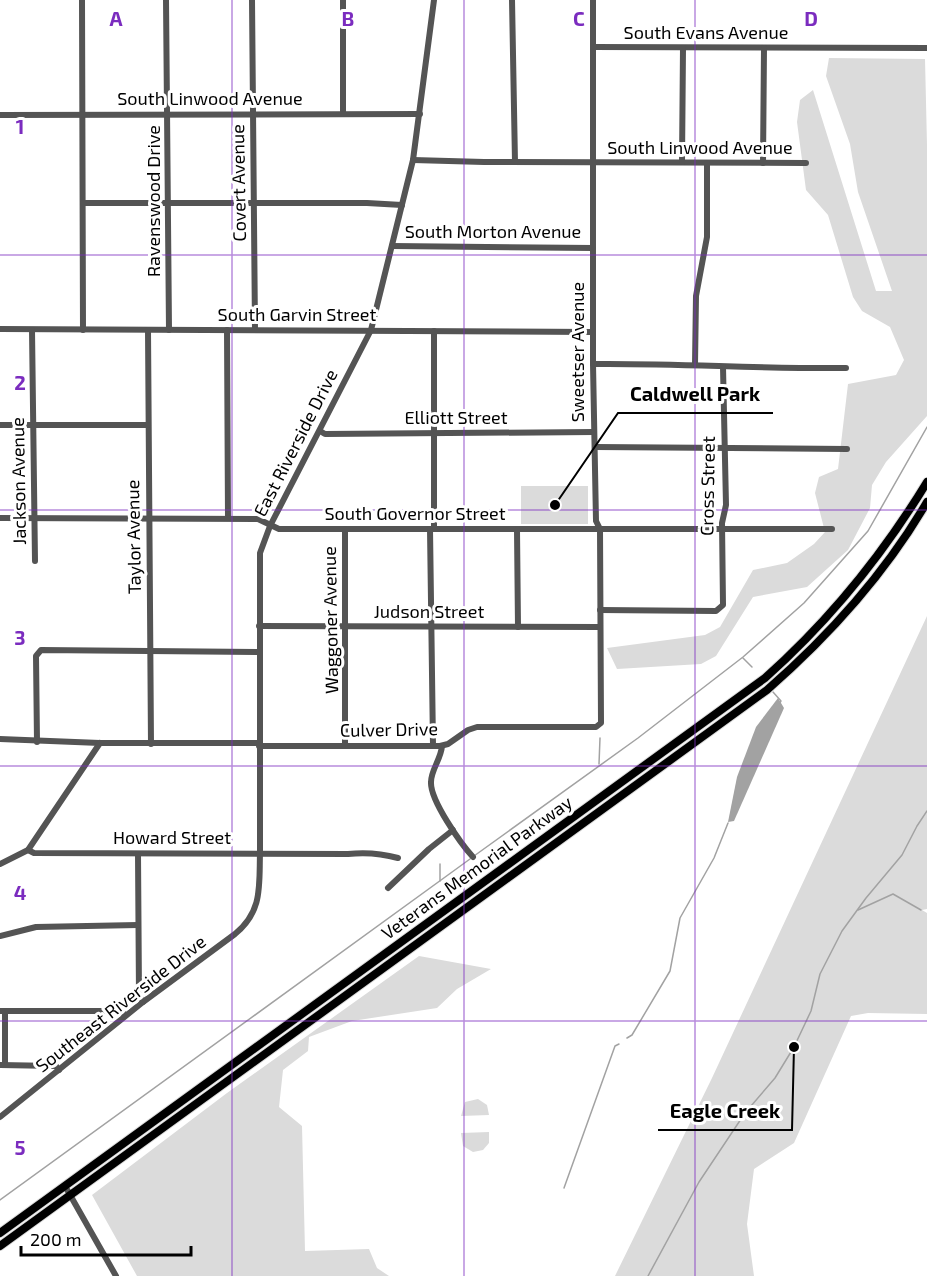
<svg xmlns="http://www.w3.org/2000/svg" width="927" height="1276" font-family="'Exo 2',sans-serif">
  <rect width="100%" height="100%" fill="#fff"/>
  <g fill="#dbdbdb">
    <path d="M829 58 925 59 927 145V416L886 462 872 485 870 508 848 550 807 587 753 597 716 656 701 664 617 669 607 648 705 635 720 627 753 570 787 563 814 544 825 532 815 493 819 477 838 469 848 384 896 375 904 360 890 327 862 311 853 297 828 215 806 190 797 122 800 100 813 90 876 291H892L858 192 850 144 826 76Z"/>
    <rect x="521" y="486" width="67" height="38"/>
    <path d="M927 616V909L922 910 927 913V1014L868 1013 851 1016 794 1143 754 1169 747 1224 754 1276H615L712 1078Z"/>
    <path d="M419 956 491 969 457 989 437 1008 352 1021 309 1037 308 1051 283 1070 279 1107 302 1126 305 1251 369 1249 377 1268 389 1276H137L92 1195 227 1093Z"/>
    <path d="M478 1099 487 1105 489 1115 461 1116 465 1102Z"/>
    <path d="M489 1132V1143L483 1150 473 1152 463 1146 461 1133Z"/>
  </g>
  <path fill="#a2a2a2" d="M778 698 784 708 734 821 728 822 737 777 756 727Z"/>
  <g fill="none" stroke-linecap="round" stroke-linejoin="round">
    <g stroke="#a2a2a2" stroke-width="1.5">
      <path d="M743 658 752 667"/>
      <path d="M773 692 781 701 780 703"/>
      <path d="M599 764 600 738"/>
      <path d="M474 856 638 738 743 657 804 603 868 531 927 427"/>
      <path d="M440 881V864"/>
      <path d="M858 910 893 894 921 910"/>
      <path d="M627 1038 632 1035 670 971 680 918 714 858 728 823"/>
      <path d="M564 1188 615 1046 619 1044"/>
      <path d="M0 1200 470 859"/>
      <path d="M648 1276 699 1182 745 1113 775 1078 794 1047 811 1011 820 974 842 931 866 898 902 855 917 826 927 811"/>
    </g>
    <defs>
      <g id="highway">
        <path d="M0 1233 765 678C830 620 882 556 927 482"/>
        <path d="M0 1246 767 690C830 635 885 574 927 502"/>
      </g>
    </defs>
    <use href="#highway" stroke="#dbdbdb" stroke-width="10"/>
    <g stroke="#545454" stroke-width="6">
      <path d="M82 0 83 330"/>
      <path d="M166 0 169 330"/>
      <path d="M252 0 255 330"/>
      <path d="M343 0V114"/>
      <path d="M512 0 515 162"/>
      <path d="M593 47 927 48"/>
      <path d="M0 115 420 114"/>
      <path d="M413 160 484 162 806 163"/>
      <path d="M682 162 683 48"/>
      <path d="M763 163 764 48"/>
      <path d="M83 203H367L402 205"/>
      <path d="M392 246 593 248"/>
      <path d="M0 329 593 332"/>
      <path d="M32 330 35 561"/>
      <path d="M148 330 151 744"/>
      <path d="M227 330 228 518"/>
      <path d="M434 331V529"/>
      <path d="M593 364C677 363 761 369 846 368"/>
      <path d="M695 364 696 296 707 237V163"/>
      <path d="M0 425H148"/>
      <path d="M320 431 325 434 594 432"/>
      <path d="M595 447 847 449"/>
      <path d="M0 518 258 519 279 529H832"/>
      <path d="M345 529V746"/>
      <path d="M430 529 433 746"/>
      <path d="M517 530 518 627"/>
      <path d="M600 610 716 611 723 605 722 523 726 505 723 367"/>
      <path d="M259 626 600 627"/>
      <path d="M0 739 100 743H259"/>
      <path d="M37 742 36 656 41 650 259 652"/>
      <path d="M259 746H440L448 744 468 730 477 727H596L601 723 600 529 596 521 593 364V0"/>
      <path d="M442 746C441 759 431 770 431 782 430 800 461 844 473 857"/>
      <path d="M28 850 34 853 348 854C366 852 380 853 398 858"/>
      <path d="M138 854 139 996 143 1002"/>
      <path d="M0 864 28 850 100 743"/>
      <path d="M388 888 429 849 453 830"/>
      <path d="M0 936 36 927 138 925"/>
      <path d="M0 1011H119L126 1015"/>
      <path d="M5 1064V1011"/>
      <path d="M0 1065 56 1066 59 1070"/>
      <path d="M0 1117 143 1002 235 934C263 911 259 886 260 853V553L270 526 371 330 413 160 434 0"/>
      <path d="M65 1186 116 1276"/>
    </g>
    <use href="#highway" stroke="#000" stroke-width="8"/>
  </g>
  <path fill="none" stroke="#7b2cbf" stroke-width="1.5" stroke-opacity="0.55" d="M232 0V1276M464 0V1276M695 0V1276M0 255H927M0 510H927M0 766H927M0 1021H927"/>
  <g text-anchor="middle" stroke-width="6" stroke-linejoin="round" paint-order="stroke">
    <g font-size="18" fill="#000" stroke="#fff">
      <text x="706" y="39">South Evans Avenue</text>
      <text x="210" y="105">South Linwood Avenue</text>
      <text x="700" y="154">South Linwood Avenue</text>
      <text transform="translate(239 183) rotate(-91)" y="6">Covert Avenue</text>
      <text transform="translate(154 201) rotate(-90)" y="6">Ravenswood Drive</text>
      <text x="493" y="238">South Morton Avenue</text>
      <text x="297" y="321">South Garvin Street</text>
      <text transform="translate(578 352) rotate(-90)" y="6">Sweetser Avenue</text>
      <text x="456" y="424">Elliott Street</text>
      <text transform="translate(296 443) rotate(-63)" y="6">East Riverside Drive</text>
      <text transform="translate(19 481) rotate(-91)" y="6">Jackson Avenue</text>
      <text transform="translate(708 486) rotate(-89)" y="6">Cross Street</text>
      <text x="415" y="520">South Governor Street</text>
      <text transform="translate(134 537) rotate(-91)" y="6">Taylor Avenue</text>
      <text x="429" y="618">Judson Street</text>
      <text transform="translate(331 620) rotate(-91)" y="6">Waggoner Avenue</text>
      <text transform="translate(389 730) rotate(-1)" y="6">Culver Drive</text>
      <text x="172" y="844">Howard Street</text>
      <text transform="translate(477 868) rotate(-36)" y="6">Veterans Memorial Parkway</text>
      <text transform="translate(121 1004) rotate(-38)" y="6">Southeast Riverside Drive</text>
    </g>
  </g>
  <g font-size="20" text-anchor="middle" font-weight="bold" fill="#7b2cbf" stroke="#fff" stroke-width="6" stroke-linejoin="round" paint-order="stroke">
    <text x="116" y="26">A</text>
    <text x="348" y="26">B</text>
    <text x="579" y="26">C</text>
    <text x="811" y="26">D</text>
    <text x="20" y="134">1</text>
    <text x="20" y="390">2</text>
    <text x="20" y="645">3</text>
    <text x="20" y="900">4</text>
    <text x="20" y="1155">5</text>
  </g>
  <path fill="none" stroke="#000" stroke-width="2" d="M555 505L618 413H773M794 1047L792 1130H658"/>
  <g fill="#000" stroke="#fff" stroke-width="2">
    <circle cx="555" cy="505" r="6"/>
    <circle cx="794" cy="1047" r="6"/>
  </g>
  <g font-size="20" text-anchor="middle" font-weight="bold" fill="#000" stroke="#fff" stroke-width="6" stroke-linejoin="round" paint-order="stroke">
    <text x="695" y="401">Caldwell Park</text>
    <text x="725" y="1118">Eagle Creek</text>
  </g>
  <path d="M21 1246v9h170v-9" fill="none" stroke="#000000" stroke-width="3"/>
  <text x="30" y="1246" font-size="18" fill="#000000" stroke="#ffffff" stroke-width="4.5" paint-order="stroke">200 m</text>
</svg>
